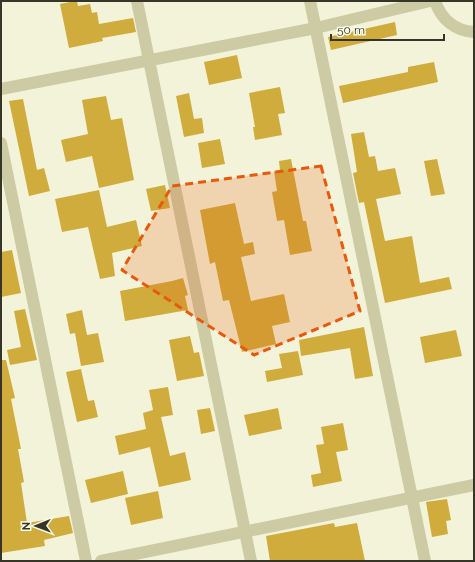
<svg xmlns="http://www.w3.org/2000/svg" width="475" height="562" font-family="Raleway,sans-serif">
  <rect width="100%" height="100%" fill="#f2f3d9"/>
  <g fill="#cfac3c">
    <path d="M75 1H77L78 6 90 4 92 13 97 12 99 24 133 18 136 32 102 38 103 41 69 48 60 4Z"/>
    <path d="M395 22 397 35 331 50 328 37Z"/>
    <path d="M237 55 242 78 209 85 204 62Z"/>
    <path d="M434 62 438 82 343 103 339 86 408 72V67Z"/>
    <path d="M280 87 285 113 278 114 282 135 255 140 253 127H255L249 93Z"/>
    <path d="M189 93 194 119 202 118 204 133 184 137 176 96Z"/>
    <path d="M106 96 111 120 122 118 134 180 99 188 92 156 66 162 61 140 88 134 82 100Z"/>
    <path d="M23 99 37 170 44 168 50 191 29 196 9 101Z"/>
    <path d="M364 132 369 157 375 156 378 171 395 168 401 194 376 199 385 241 412 236 420 283 449 277 452 289 385 303 364 202 359 203 353 173 357 172 351 134Z"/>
    <path d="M220 139 225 164 202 168 198 143Z"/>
    <path d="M291 159 303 221H306L312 251 290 255 284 220 277 221 272 192 277 191 274 171 280 170 279 161Z"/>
    <path d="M437 159 445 194 431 196 424 161Z"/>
    <path d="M165 185 170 208 151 211 146 189Z"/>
    <path d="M99 190 107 227 136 220 142 246 112 253 115 276 100 279 88 227 62 232 55 199Z"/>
    <path d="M235 203 244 244 253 242 255 254 241 257 251 301 284 294 290 322 272 326 276 344 242 352 229 300 223 301 215 262 210 264 200 210Z"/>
    <path d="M12 250 21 293 1 297V252Z"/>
    <path d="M183 278 188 295 185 296 188 310 125 321 120 291 172 281Z"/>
    <path d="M25 309 37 360 10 365 7 350 21 347 14 311Z"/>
    <path d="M82 310 87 335 98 333 104 362 81 366 75 333 70 334 66 314Z"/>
    <path d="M364 327 373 376 355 379 350 348 301 356 299 340Z"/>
    <path d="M456 330 462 356 425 363 420 337Z"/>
    <path d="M190 336 194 353 199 352 204 376 177 381 169 340Z"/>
    <path d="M298 351 303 375 267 382 265 371 282 368 279 354Z"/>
    <path d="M1 360H6L15 398 11 399 21 449H18L24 482 21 483 27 523 69 516 73 533 44 540 45 546 1 553Z"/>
    <path d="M81 369 88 401 94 400 98 417 77 422 66 372Z"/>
    <path d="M168 387 173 415 161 417 170 456 185 452 191 480 159 487 150 447 119 455 115 436 146 429 143 413 153 410 149 390Z"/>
    <path d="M210 408 215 431 201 434 197 410Z"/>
    <path d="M278 408 282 429 249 436 244 415Z"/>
    <path d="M343 423 348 450 336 452 342 481 313 487 311 475 321 473 316 445 324 444 321 427Z"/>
    <path d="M123 471 128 494 91 503 85 480Z"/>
    <path d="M158 491 163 518 131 525 125 498Z"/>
    <path d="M447 499 451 520 446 521 448 534 432 537 426 502Z"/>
    <path d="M334 523 335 527 357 523 365 561H270L266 536Z"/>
  </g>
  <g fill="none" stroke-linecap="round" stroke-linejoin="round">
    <g stroke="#cccba4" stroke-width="12">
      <path d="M137 1 251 561"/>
      <path d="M310 1 425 561"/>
      <path d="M435 1C441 19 455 31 474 32"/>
      <path d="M1 89 316 28 430 1"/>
      <path d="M1 143 86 561"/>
      <path d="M101 561 474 485"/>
    </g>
  </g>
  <path fill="#e8590c" fill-opacity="0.2" stroke="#e8590c" stroke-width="3" stroke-dasharray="8 5" stroke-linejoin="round" d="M321 166 360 311 254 355 122 270 172 186Z"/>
  <rect width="475" height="562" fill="none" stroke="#373527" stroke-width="4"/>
  <g transform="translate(36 526) rotate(269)" stroke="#f9fbe6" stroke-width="3" paint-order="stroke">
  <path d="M0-3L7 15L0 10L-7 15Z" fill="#373527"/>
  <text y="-6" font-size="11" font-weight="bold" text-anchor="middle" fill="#373527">N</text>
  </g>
  <path d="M331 34v6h113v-6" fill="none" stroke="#373527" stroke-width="2"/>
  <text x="337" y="34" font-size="12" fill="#373527" stroke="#f9fbe6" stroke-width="3" paint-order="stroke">50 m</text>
</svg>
